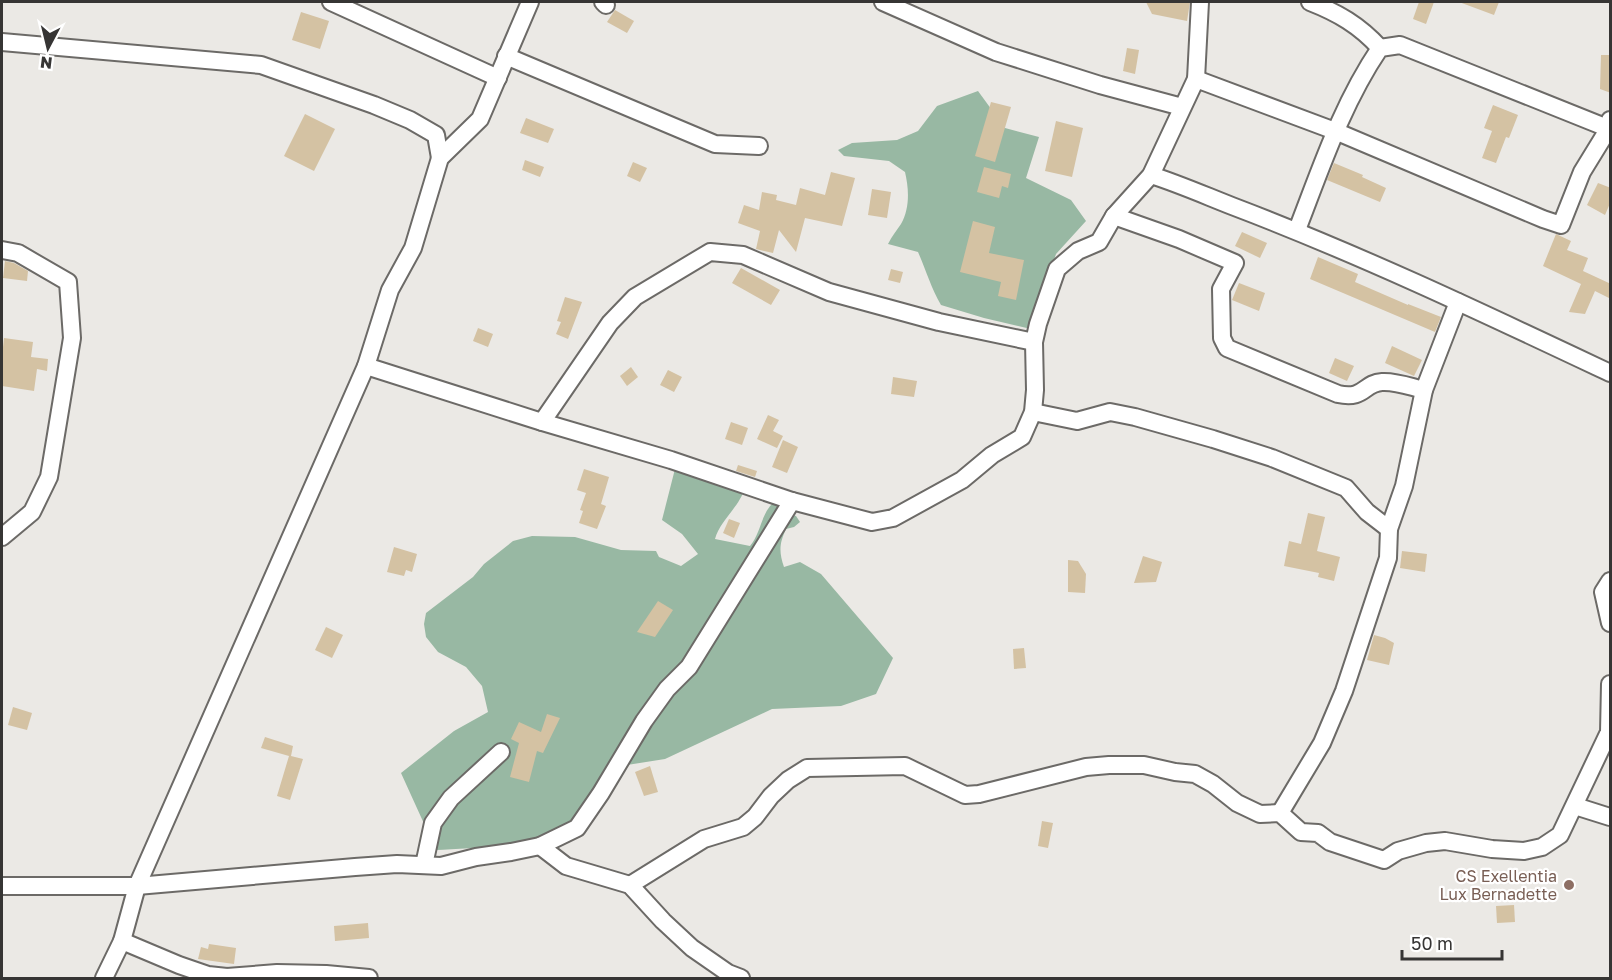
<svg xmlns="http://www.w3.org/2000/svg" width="1612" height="980" font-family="'Golos Text',sans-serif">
  <rect width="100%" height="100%" fill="#ebe9e5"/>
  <g fill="#98b8a3">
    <path d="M978 91 1005 128 1039 137 1026 178 1071 200 1086 221 1056 254 1031 329 984 318 941 305C931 288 926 270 918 252L888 244C892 236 897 230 901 224 910 208 909 189 905 172L889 161 844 156 838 150 852 143 897 140 918 131 937 106Z"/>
    <path d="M676 465 745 487C740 507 720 520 715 539L750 546C761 533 761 514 773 503L789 509 790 514 796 516 800 522 794 527 786 529C779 544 779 552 784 567L800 562 821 574 893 658 876 694 841 706 772 709 665 759 608 768C599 784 591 802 580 816 555 847 473 848 436 850L401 773 454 731 488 712 482 686 466 667 438 652 426 637 424 624 426 613 473 577 484 564 513 541 532 536 575 537 621 550 656 551 659 557 681 566 698 554 682 534 662 520Z"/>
  </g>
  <g fill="#d4c2a3">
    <path d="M1146 2H1190L1187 21 1152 14Z"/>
    <path d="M1419 2H1434L1426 24 1413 19Z"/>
    <path d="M1459 2H1499L1494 15Z"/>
    <path d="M615 10 634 21 627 33 607 22Z"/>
    <path d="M301 12 329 21 320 49 292 40Z"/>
    <path d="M1127 48 1139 50 1135 74 1123 71Z"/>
    <path d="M1601 55H1611V93L1600 89Z"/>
    <path d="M991 102 1011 107 995 162 975 156Z"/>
    <path d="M1493 105 1518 115 1509 138 1506 137 1496 163 1482 158 1492 131 1484 128Z"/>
    <path d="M305 114 335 129 314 171 284 156Z"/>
    <path d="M526 118 554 129 548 143 520 133Z"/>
    <path d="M1056 121 1083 128 1072 177 1045 171Z"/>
    <path d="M525 160 544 167 540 177 522 170Z"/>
    <path d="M633 162 647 168 640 182 627 176Z"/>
    <path d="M1334 163 1363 175 1362 177 1386 188 1380 202 1327 180Z"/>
    <path d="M984 167 1011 174 1008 188 1002 186 999 198 977 192Z"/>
    <path d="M831 172 855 178 842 226 805 218 796 252 779 230 773 253 756 249 760 231 738 223 744 205 759 210 762 192 777 195 776 200 796 205 800 188 825 195Z"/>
    <path d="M1598 183 1611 188V201L1605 215 1587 205Z"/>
    <path d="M872 189 891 192 887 218 868 215Z"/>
    <path d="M973 221 995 227 989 253 1024 260 1016 300 998 296 1001 282 960 272Z"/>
    <path d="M1242 232 1267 243 1260 258 1235 246Z"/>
    <path d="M1556 234 1571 241 1567 250 1588 258 1583 271 1611 284V299L1595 291 1585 314 1569 312 1581 284 1543 266Z"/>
    <path d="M1318 257 1358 274 1355 282 1408 305V304L1441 317 1435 332 1310 279Z"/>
    <path d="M5 261 14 263 28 271 27 281 3 278Z"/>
    <path d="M741 268 780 290 771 305 732 283Z"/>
    <path d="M891 269 903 272 900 283 888 280Z"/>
    <path d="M1239 283 1265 293 1259 311 1232 300Z"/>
    <path d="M565 297 582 302 568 339 556 334 561 322 557 321Z"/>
    <path d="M478 328 493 334 488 347 473 341Z"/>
    <path d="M4 338 33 342 31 357 48 359 47 371 37 369 34 391 2 386V356Z"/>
    <path d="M1392 346 1422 360 1414 376 1385 363Z"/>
    <path d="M1335 358 1354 366 1347 381 1329 373Z"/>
    <path d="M631 367 638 377 627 386 620 376Z"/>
    <path d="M668 370 682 377 674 392 660 385Z"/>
    <path d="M893 377 917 381 914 397 891 394Z"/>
    <path d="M768 415 779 420 773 431 783 436 777 448 757 439Z"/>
    <path d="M731 422 748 428 742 445 725 439Z"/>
    <path d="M783 440 798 447 787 473 772 467Z"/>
    <path d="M738 465 757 471 755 477 736 471Z"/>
    <path d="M584 469 609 477 601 504 606 506 597 529 579 523 583 511 580 510 586 493 577 490Z"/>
    <path d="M1308 513 1325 517 1317 551 1340 557 1334 581 1318 577 1319 573 1284 566 1289 541 1301 544Z"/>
    <path d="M729 519 740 523 734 538 723 533Z"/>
    <path d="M394 547 417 554 412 572 406 570 404 576 387 572Z"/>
    <path d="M1402 551 1427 554 1425 572 1400 568Z"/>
    <path d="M1143 556 1162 562 1156 582 1134 583Z"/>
    <path d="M1068 560 1078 561 1086 574 1085 593 1068 592Z"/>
    <path d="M658 601 673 610 655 637 637 632Z"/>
    <path d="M326 627 343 635 332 658 315 650Z"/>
    <path d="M1374 635 1385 638 1394 643 1389 665 1367 660Z"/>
    <path d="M1024 648 1026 668 1014 669 1013 649Z"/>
    <path d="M13 707 32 713 27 730 8 725Z"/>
    <path d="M547 714 560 718 543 753 537 751 529 782 510 777 519 743 511 739 519 722 541 732Z"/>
    <path d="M265 737 293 746 291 756 303 759 290 800 277 796 289 756 261 748Z"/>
    <path d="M650 766 658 792 644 796 635 772Z"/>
    <path d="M1042 821 1053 823 1048 848 1038 846Z"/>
    <path d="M1514 905 1515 922 1497 923 1496 906Z"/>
    <path d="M368 923 369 938 335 941 334 926Z"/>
    <path d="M209 944 236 948 234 964 198 959 201 947 208 949Z"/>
  </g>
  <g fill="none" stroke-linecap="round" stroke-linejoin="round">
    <defs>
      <g id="street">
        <path d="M331 2 498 78"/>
        <path d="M603 2 606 5"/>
        <path d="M883 2 996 52 1100 85 1182 107"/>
        <path d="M1310 2C1338 13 1359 25 1380 48"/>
        <path d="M2 42 261 65 374 105 410 120 436 135 440 158"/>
        <path d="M506 56 715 144 759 146"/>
        <path d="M1196 79 1200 2"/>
        <path d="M1151 175C1179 184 1204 195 1232 206 1361 255 1485 314 1610 373"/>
        <path d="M1114 216 1179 239 1235 263 1221 289 1222 338 1227 348 1338 394C1365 400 1363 383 1382 382 1396 381 1411 387 1424 390"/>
        <path d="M1297 230C1321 168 1342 104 1380 48L1400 45 1610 129"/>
        <path d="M2 250 18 253 68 282 72 338 49 477 32 512 2 537"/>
        <path d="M366 366 542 422 671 460 792 501 872 522 893 518 962 480 992 455 1022 437 1033 412 1035 390 1034 342 1038 324 1057 269 1078 251 1099 242 1114 216 1151 175 1196 79 1335 131 1543 219 1561 225 1582 172 1609 128 1610 120"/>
        <path d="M1033 412 1077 421 1110 412 1135 417 1213 439 1272 458 1346 488 1367 512 1389 529"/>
        <path d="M542 422 610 323 635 297 710 252 743 255 829 292 939 322 1034 342"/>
        <path d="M1610 581 1603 592 1610 623"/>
        <path d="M1575 806 1610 817"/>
        <path d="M1280 813 1322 743 1344 691 1388 558 1389 529 1404 486 1424 390 1458 302"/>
        <path d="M540 846 566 866 630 885 663 921 692 948 728 973 741 978"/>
        <path d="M424 865 433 823 451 798 501 752"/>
        <path d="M630 885 704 839 743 827 755 817 771 796 788 780 807 768 905 766 965 795 979 794 1086 767 1109 765H1144L1175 772 1195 774 1213 784 1237 803 1260 814 1280 813 1301 832 1318 833 1330 842 1384 860 1398 851 1426 843 1445 841 1492 849 1524 851 1542 847 1560 835 1609 732 1610 684"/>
        <path d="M2 886H137L355 867 397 864 441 866 476 857 511 852 540 846 577 828 601 793 644 721 667 689 689 667 792 501"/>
        <path d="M122 941 179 965 208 975 227 977 277 973 326 974 369 978"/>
        <path d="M104 978 122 941 137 886 366 366 390 290 413 248 440 158 480 119 530 2"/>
      </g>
    </defs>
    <use href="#street" stroke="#6c6a67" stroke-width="20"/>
    <use href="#street" stroke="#fff" stroke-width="16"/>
  </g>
  <circle fill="#8d6e63" stroke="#fff" stroke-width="2" cx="1569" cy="885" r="6"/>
  <g text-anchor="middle" stroke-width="4.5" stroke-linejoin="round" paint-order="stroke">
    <g font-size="16" fill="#785e54" stroke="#fff" text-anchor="end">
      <text x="1557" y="882">CS Exellentia<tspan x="1557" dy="18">Lux Bernadette</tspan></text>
    </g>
  </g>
  <rect width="1612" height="980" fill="none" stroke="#363534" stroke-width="6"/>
  <g transform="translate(48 48) rotate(187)" stroke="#ffffff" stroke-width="4.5" paint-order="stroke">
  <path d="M0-4.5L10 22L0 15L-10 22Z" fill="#363534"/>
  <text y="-9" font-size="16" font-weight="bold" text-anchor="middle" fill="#363534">N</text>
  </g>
  <path d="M1402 950v9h100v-9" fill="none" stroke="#363534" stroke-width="3"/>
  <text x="1411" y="950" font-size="18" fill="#363534" stroke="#ffffff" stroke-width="4.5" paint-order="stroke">50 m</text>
</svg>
